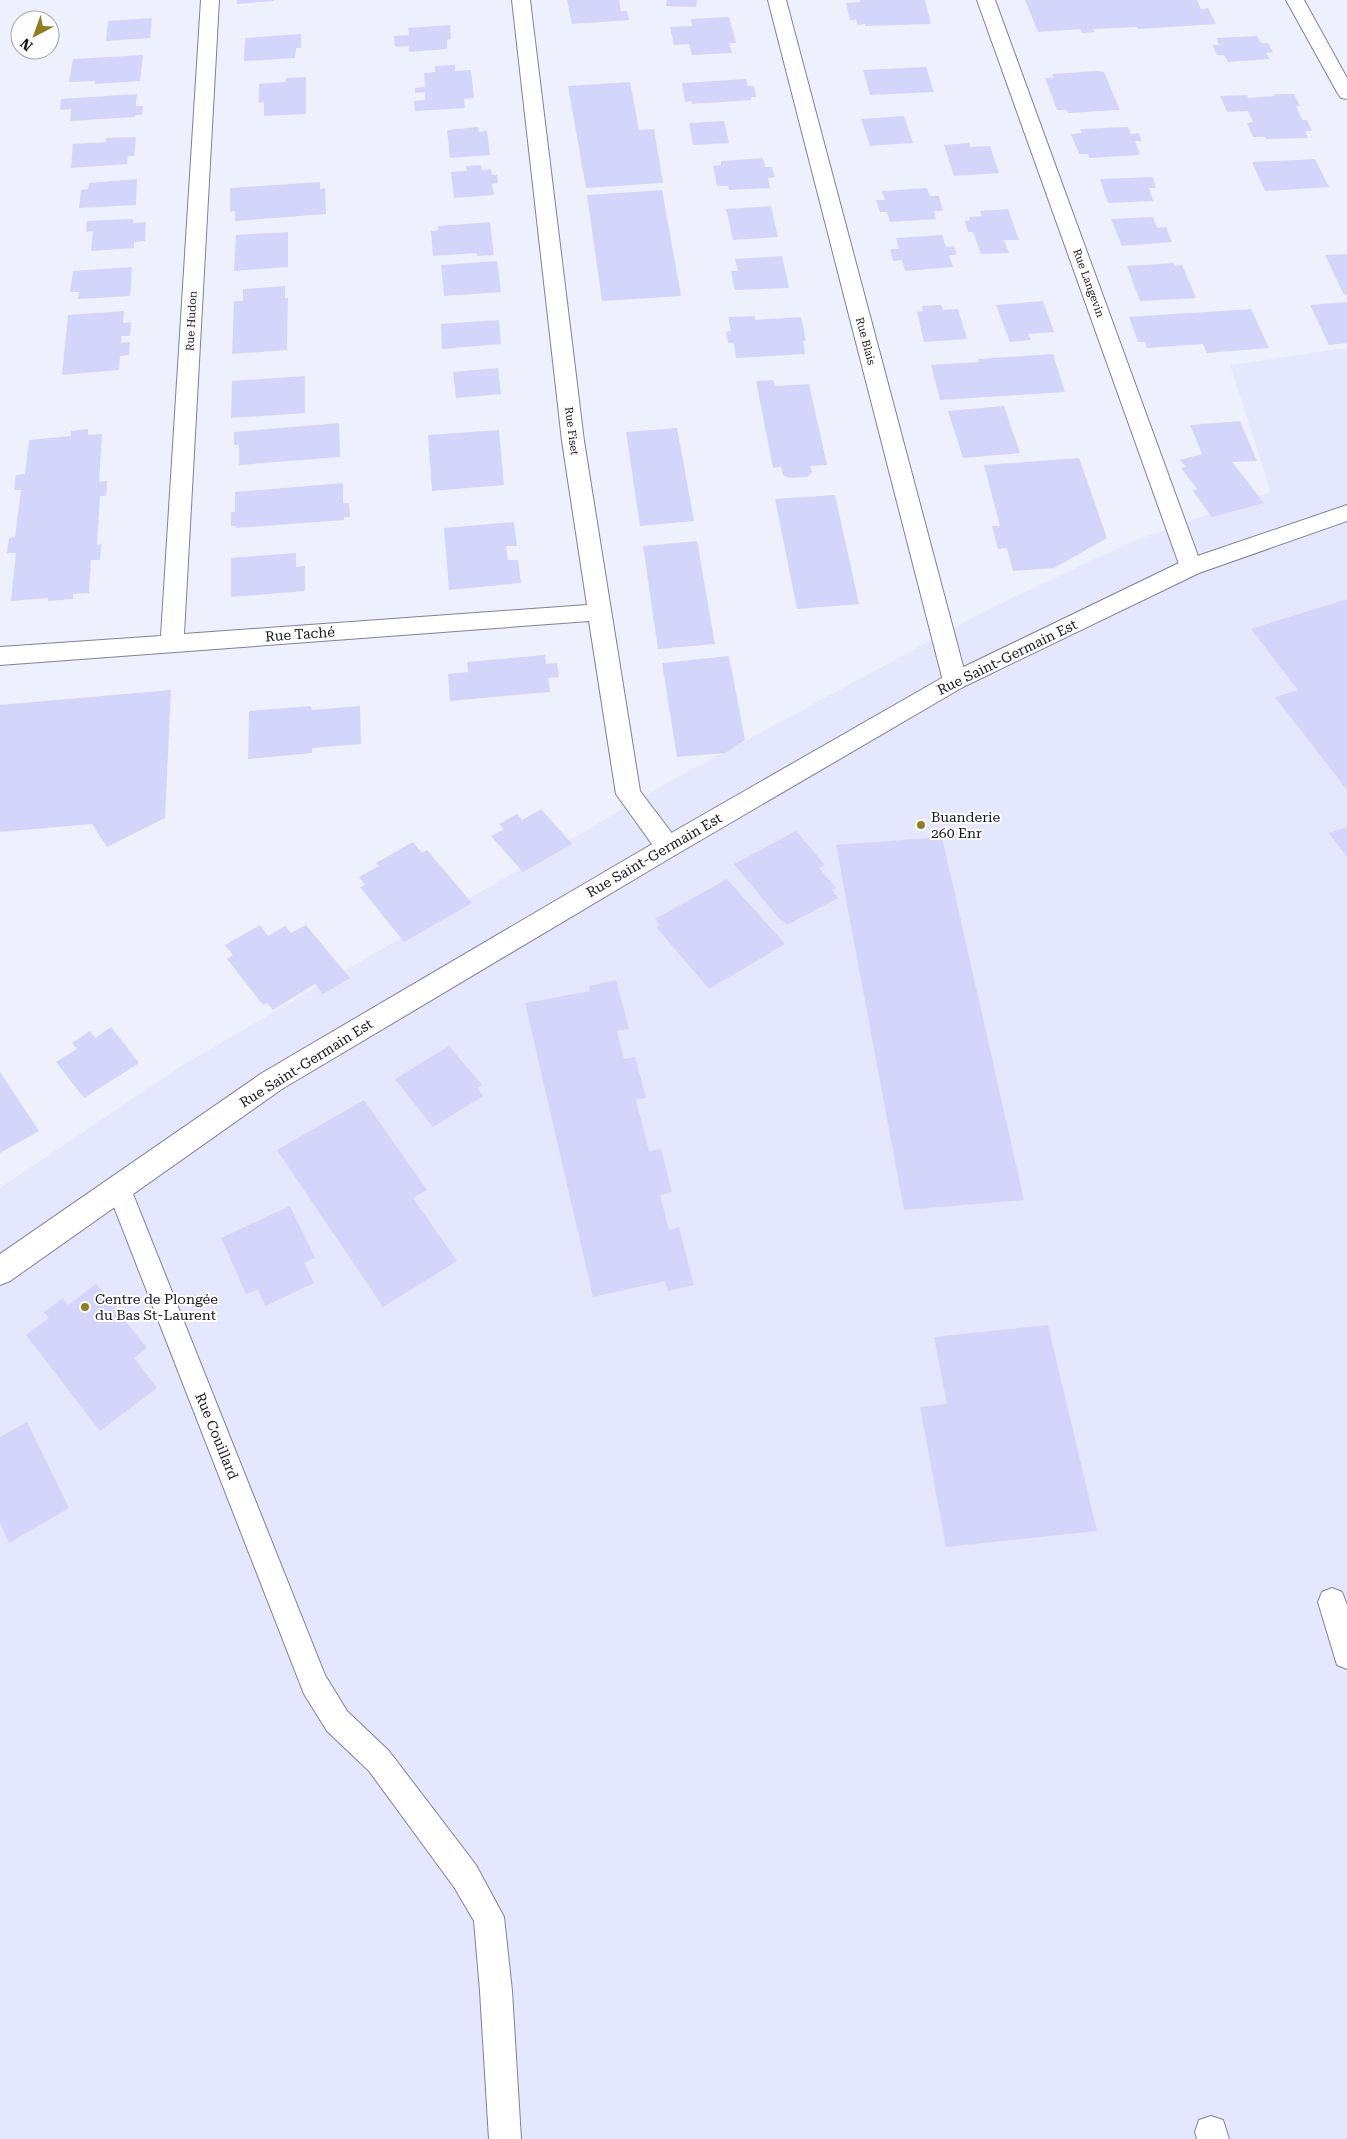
<svg xmlns="http://www.w3.org/2000/svg" width="1347" height="2139" font-family="'Roboto Serif',serif">
  <rect width="100%" height="100%" fill="#eff0fd"/>
  <path fill="#e5e7ff" d="M1347 348V2139H0V1188L183 1065 669 782 989 609 1131 542 1271 492 1230 365Z"/>
  <g fill="#d3d5fb">
    <path d="M237 0H274V1L237 4Z"/>
    <path d="M567 0H619L621 11H627L629 20 572 24Z"/>
    <path d="M667 0H697L696 7 666 6Z"/>
    <path d="M860 0H925L931 24 865 26V24L857 25 856 19 850 20 846 3 860 2Z"/>
    <path d="M1025 0H1197L1201 9 1208 8 1216 24 1138 29 1137 27 1093 29 1095 32 1082 33 1080 29 1038 32Z"/>
    <path d="M729 17 736 43H729L732 53 692 55 689 44 674 45 670 27 692 26 691 19Z"/>
    <path d="M152 18 150 38 106 41 108 21Z"/>
    <path d="M450 25 451 39 447 40V49L409 52V46L395 47 394 36 409 35 408 28Z"/>
    <path d="M301 34V48H296L295 58 244 61 245 38Z"/>
    <path d="M1257 36 1261 43H1268L1273 52 1266 53 1270 59 1228 62 1224 55H1217L1212 45H1219L1216 38Z"/>
    <path d="M143 55 140 81 95 84V81L69 82 73 59Z"/>
    <path d="M455 65V71L471 70 474 98 464 99 465 108 415 111 414 101 425 100V92L415 93V88L425 87 424 73 435 72V66Z"/>
    <path d="M926 67 934 92 870 95 863 70Z"/>
    <path d="M1097 71 1104 72 1120 110 1068 113 1066 110H1057L1045 78H1054L1052 74Z"/>
    <path d="M306 77V114L264 116V102L259 103V84L285 82 286 78Z"/>
    <path d="M746 79 748 86H754L756 97H751V100L692 104 691 101 685 102 682 83Z"/>
    <path d="M630 82 639 130 654 129 663 183 586 188 568 86Z"/>
    <path d="M137 94 136 106H143L142 115H135V117L70 121 71 109 60 110 61 99Z"/>
    <path d="M1274 94H1294L1300 106H1296L1302 120H1307L1312 131H1305L1308 138 1266 139 1265 137H1253L1247 123 1253 122 1248 111 1227 112 1220 96 1247 95 1248 98 1275 96Z"/>
    <path d="M904 116 913 143 870 146 861 119Z"/>
    <path d="M724 121 729 143 693 145 689 123Z"/>
    <path d="M478 127 479 132 487 131 490 155 450 158 447 130Z"/>
    <path d="M1128 127 1131 134 1139 133 1142 141H1135L1140 155 1089 158 1088 154H1079L1071 134 1082 133 1080 129Z"/>
    <path d="M136 137 134 156H128L127 164 71 168 73 144 106 142V138Z"/>
    <path d="M969 143 970 147 990 146 999 173 954 176 944 145Z"/>
    <path d="M763 158 765 167H772L775 177 768 178 770 188 729 190 728 186H717L713 166 721 165V161Z"/>
    <path d="M1315 159 1329 187 1265 191 1252 162Z"/>
    <path d="M481 165 482 170 491 169 492 175H497L498 183 492 184 494 195 454 198 451 172 467 171 466 166Z"/>
    <path d="M1153 177 1156 188H1149L1153 201 1108 203 1100 179Z"/>
    <path d="M137 179 136 205 79 208 81 190 88 189 89 183Z"/>
    <path d="M320 182V189L325 188 326 214 235 221V211L230 212V188Z"/>
    <path d="M927 188 930 196H939L943 211H934L936 219 890 222 887 212H880L876 200H885L882 191Z"/>
    <path d="M662 190 681 296 602 301 587 195Z"/>
    <path d="M771 206 778 237 733 240 726 209Z"/>
    <path d="M1008 209 1019 240H1004L1009 253 981 254 973 232H968L965 221 970 220 969 217 982 216 980 211Z"/>
    <path d="M1153 217 1157 228 1166 227 1172 242 1122 246 1111 219Z"/>
    <path d="M133 219V223L146 222 145 241 134 242V248L91 251 93 231 86 232 87 221Z"/>
    <path d="M490 222 494 255 477 256V253L433 256 431 231 438 230V226Z"/>
    <path d="M288 232V267L234 271 236 235Z"/>
    <path d="M942 235 946 247 954 246 957 255H949L953 267 905 271 902 260 893 261 890 249H899L896 238Z"/>
    <path d="M1347 254V294L1344 295 1325 255Z"/>
    <path d="M782 256 789 288 735 290 731 271H738L735 259Z"/>
    <path d="M497 261 501 292 444 296 441 265Z"/>
    <path d="M1174 263 1175 266 1182 265 1196 298 1140 301 1127 266Z"/>
    <path d="M132 267 130 296 78 299 79 292H70L73 271Z"/>
    <path d="M285 286V298H288L287 350 232 354 234 301H243V289Z"/>
    <path d="M1043 301 1054 332 1028 334 1031 340 1010 342 996 305Z"/>
    <path d="M1347 302V343L1329 345 1310 305Z"/>
    <path d="M941 305 943 310 958 309 967 339 924 342 917 312 923 311 922 306Z"/>
    <path d="M1251 309 1269 348 1207 353 1203 344 1147 348 1145 342H1138L1129 317Z"/>
    <path d="M124 311 123 323 131 322 130 336H121V343L130 342 129 355 120 356 119 370 62 375 68 315Z"/>
    <path d="M755 316V320L801 317 806 341H803L805 354 736 358 734 343H728L726 332 731 331 728 317Z"/>
    <path d="M499 320 501 344 442 349 441 324Z"/>
    <path d="M1053 354 1065 392 940 400 931 365 979 362 978 359Z"/>
    <path d="M498 368 501 394 456 398 453 372Z"/>
    <path d="M305 376V413L231 418 232 381Z"/>
    <path d="M773 380 775 386 809 384 827 465 810 466 812 472 807 477 789 478 783 475 781 467 773 468 756 381Z"/>
    <path d="M1004 406 1020 453 963 458 948 411Z"/>
    <path d="M1240 421 1257 461 1232 462 1264 503 1212 517 1193 491 1197 489 1181 468 1186 467 1180 460 1202 454 1190 425Z"/>
    <path d="M339 423 340 457 239 465V445H234V432Z"/>
    <path d="M677 428 694 521 640 526 626 432Z"/>
    <path d="M88 429V435L102 434 99 482 107 481 106 496H100L97 545 101 544 100 560H91L89 593 73 594V599L48 601V598L11 601 16 553H7L9 538 15 537 21 490H14L16 475 25 474 29 440 71 436V431Z"/>
    <path d="M499 430 504 485 432 491 428 435Z"/>
    <path d="M1079 458 1107 538 1054 568 1013 571 1007 548 998 549 992 526H1000L984 465Z"/>
    <path d="M343 483V503H349L350 517H344V520L236 528V526H231V512H235V492Z"/>
    <path d="M835 495 859 604 797 609 775 499Z"/>
    <path d="M514 522 517 546H506L508 560H518L521 583 449 590 444 528Z"/>
    <path d="M697 541 715 644 658 649 643 546Z"/>
    <path d="M296 553V567L305 566V591L231 597V558Z"/>
    <path d="M1347 599V790L1275 697 1298 690 1251 629Z"/>
    <path d="M545 655 546 664 557 663 559 677 548 678 550 692 450 701 448 674 468 672 467 662Z"/>
    <path d="M729 656 745 740 725 753 677 757 662 663Z"/>
    <path d="M171 690 165 818 107 847 92 824 0 832V705Z"/>
    <path d="M311 706 312 710 360 706 361 744 312 748V753L248 759 249 711Z"/>
    <path d="M541 809 572 844 523 872 491 836 504 829 499 824 517 814 522 820Z"/>
    <path d="M1347 827V857L1329 833Z"/>
    <path d="M796 831 825 865 819 868 836 888 832 890 838 898 787 925 782 920 781 921 734 864Z"/>
    <path d="M942 837 1024 1200 904 1210 836 845Z"/>
    <path d="M413 842 422 853 427 850 472 903 404 942 360 887 365 885 359 877 379 866 376 863Z"/>
    <path d="M727 879 785 944 709 989 656 927 660 925 655 919Z"/>
    <path d="M260 925 268 936 285 926 291 933 306 925 350 978 323 994 315 984 273 1010 267 1003 263 1005 227 959 233 955 225 945Z"/>
    <path d="M616 980 629 1029 617 1031 624 1059 635 1057 646 1098 636 1100 649 1151 661 1149 672 1192 660 1195 669 1230 679 1227 694 1285 668 1291 665 1281 593 1297 525 1003 590 991 589 986Z"/>
    <path d="M111 1027 139 1063 84 1098 56 1062 77 1049 72 1043 90 1031 95 1038Z"/>
    <path d="M449 1046 482 1085 477 1088 483 1096 433 1127 395 1079Z"/>
    <path d="M0 1072 39 1131 0 1153Z"/>
    <path d="M364 1100 427 1190 413 1198 457 1261 383 1307 277 1150Z"/>
    <path d="M290 1206 315 1258 304 1263 314 1283 265 1306 258 1289 246 1294 221 1238Z"/>
    <path d="M96 1284 147 1348 134 1358 157 1388 100 1431 26 1335 49 1318 44 1312 63 1298 68 1305Z"/>
    <path d="M1048 1325 1097 1531 946 1547 920 1407 947 1404 934 1337Z"/>
    <path d="M27 1422 69 1508 9 1543 0 1523V1437Z"/>
  </g>
  <g fill="none" stroke-linecap="round" stroke-linejoin="round">
    <defs>
      <g id="lane">
        <path d="M119 1178 128 1181 131 1189 325 1675 347 1711 389 1751 476 1865 504 1917 512 1991 521 2139H489L480 1991 474 1921 454 1887 369 1771 327 1731 304 1694 107 1189 110 1181Z"/>
        <path d="M1332 1588 1342 1592 1347 1605V1669L1337 1665 1318 1602 1322 1592Z"/>
        <path d="M1211 2116 1223 2120 1229 2139H1197L1195 2132 1199 2120Z"/>
      </g>
      <g id="street">
        <path d="M201 0H219L184 634 587 605 562 441 512 0H530L584 441 640 791 677 840 681 847 677 854 668 857 659 854 616 794 589 621 0 665V647L161 636Z"/>
        <path d="M768 0H786L967 681 963 687 955 690 947 687 943 681Z"/>
        <path d="M977 0H995L1202 567 1199 573 1191 575 1183 573 1180 567Z"/>
        <path d="M1286 0H1304L1347 78V99L1341 98 1338 94Z"/>
      </g>
      <path id="secondary" d="M1347 505V521L1199 573 963 687 677 854 282 1089 10 1281 0 1285V1254L262 1073 659 840 947 675 1183 561Z"/>
    </defs>
    <use href="#lane" stroke="#7f809d" stroke-width="2"/>
    <use href="#street" stroke="#7f809d" stroke-width="2"/>
    <use href="#secondary" stroke="#7f809d" stroke-width="2"/>
    <use href="#lane" fill="#fff" fill-rule="evenodd"/>
    <use href="#street" fill="#fff" fill-rule="evenodd"/>
    <use href="#secondary" fill="#fff" fill-rule="evenodd"/>
  </g>
  <g fill="#927c22" stroke="#fefefe" stroke-width="2">
    <circle cx="921" cy="825" r="5"/>
    <circle cx="85" cy="1307" r="5"/>
  </g>
  <g text-anchor="middle" stroke-width="4" stroke-linejoin="round" paint-order="stroke">
    <g font-size="11" fill="#171722" stroke="#fefefe">
      <text transform="translate(1089 283) rotate(70)" y="4">Rue Langevin</text>
      <text transform="translate(191 321) rotate(-87)" y="4">Rue Hudon</text>
      <text transform="translate(866 341) rotate(75)" y="4">Rue Blais</text>
      <text transform="translate(572 431) rotate(83)" y="4">Rue Fiset</text>
    </g>
    <g font-size="14" fill="#171722" stroke="#fefefe">
      <text transform="translate(300 634) rotate(-4)" y="5">Rue Taché</text>
      <text transform="translate(1007 657) rotate(-26)" y="5">Rue Saint-Germain Est</text>
      <text transform="translate(654 855) rotate(-30)" y="5">Rue Saint-Germain Est</text>
      <text transform="translate(306 1063) rotate(-32)" y="5">Rue Saint-Germain Est</text>
      <text transform="translate(217 1436) rotate(68)" y="5">Rue Couillard</text>
    </g>
    <g font-size="14" fill="#171722" stroke="#fefefe" text-anchor="start">
      <text x="931" y="822">Buanderie<tspan x="931" dy="16">260 Enr</tspan></text>
      <text x="95" y="1304">Centre de Plongée<tspan x="95" dy="16">du Bas St-Laurent</tspan></text>
    </g>
  </g>
  <g transform="translate(35 35) rotate(221)"><circle r="24" fill="#fefefe" stroke="#a2a2a6"/>
  <path d="M0-4L9 19L0 12L-9 19Z" fill="#927c22"/>
  <text y="-8" font-size="14" font-weight="bold" text-anchor="middle" fill="#171722">N</text>
  </g>
</svg>
